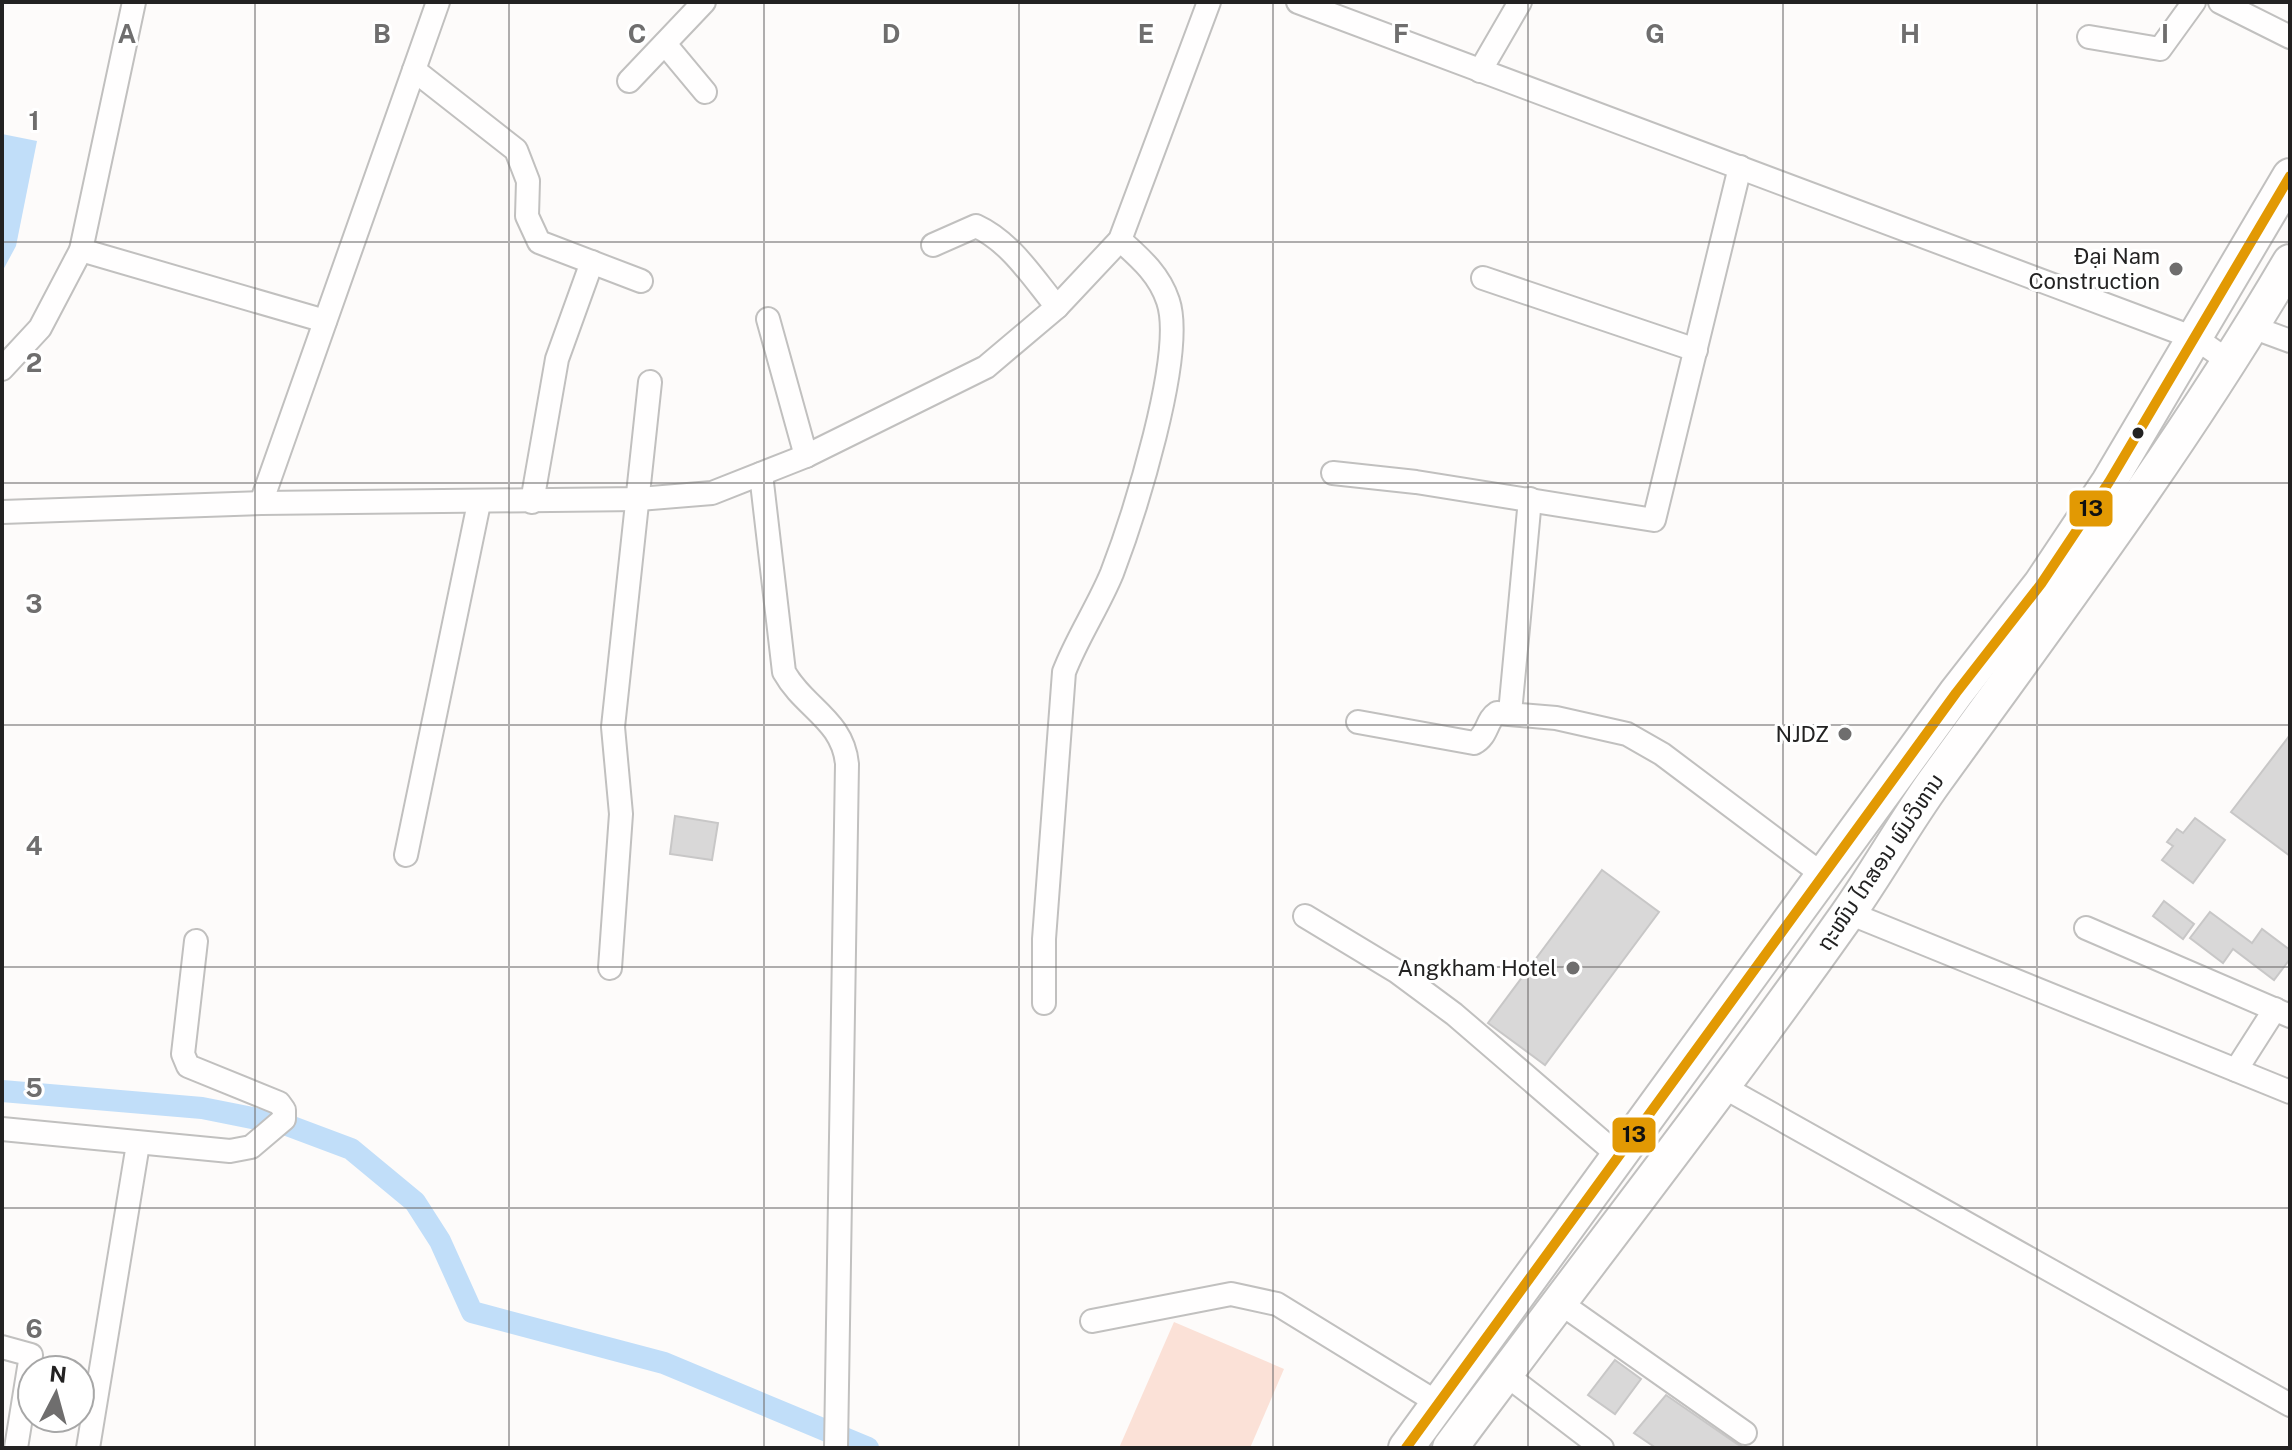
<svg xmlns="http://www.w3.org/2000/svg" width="2292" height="1450" font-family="'Public Sans','Noto Sans Lao',sans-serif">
  <rect width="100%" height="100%" fill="#fdfbfa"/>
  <path fill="#fbe1d7" d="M1174 1322 1284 1369 1250 1448H1119Z"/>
  <path fill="#c1def9" d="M2 134 37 141 16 246 2 272Z"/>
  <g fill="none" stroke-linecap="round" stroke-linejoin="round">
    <path stroke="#c1def9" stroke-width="22" d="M2 1091 202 1108 287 1125 351 1149 415 1202 440 1241 472 1312 664 1363 868 1448"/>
  </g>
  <g fill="#d9d8d8" stroke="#c8c7c7" stroke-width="2">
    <path d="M2290 735V856L2231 812Z"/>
    <path d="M675 816 718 823 712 860 670 854Z"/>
    <path d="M2195 818 2225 840 2193 883 2162 860 2173 846 2167 842 2177 829 2183 833Z"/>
    <path d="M1602 870 1659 912 1545 1065 1488 1023Z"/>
    <path d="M2164 901 2194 924 2183 939 2153 916Z"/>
    <path d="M2210 912 2252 943 2262 929 2290 950V959L2274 980 2233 949 2223 963 2190 938Z"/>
    <path d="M1615 1360 1641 1379 1615 1414 1588 1395Z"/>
    <path d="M1666 1395 1737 1444 1745 1448H1656L1634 1433Z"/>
  </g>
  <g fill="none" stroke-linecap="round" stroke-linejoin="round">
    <defs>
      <g id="minor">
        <path d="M1298 2 2197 339 2231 363"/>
        <path d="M2220 2 2290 37"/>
        <path d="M2089 37 2160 49 2194 2"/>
        <path d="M665 44 705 92"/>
        <path d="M414 70 516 150 528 181 527 216 539 242 641 281"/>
        <path d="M1480 71 1520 2"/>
        <path d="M629 81 704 2"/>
        <path d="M933 245 976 226C1011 242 1033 278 1057 307"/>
        <path d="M81 250 325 321"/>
        <path d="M1483 278 1696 350"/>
        <path d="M768 319 806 456"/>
        <path d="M2252 327 2290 341"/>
        <path d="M2 369 40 328 81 250 134 2"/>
        <path d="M1333 473 1416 482 1654 520 1740 167"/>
        <path d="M761 474 784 672C804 708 843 720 847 764L836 1448"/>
        <path d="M532 502 557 359 592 262"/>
        <path d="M261 503 438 2"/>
        <path d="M2 512 261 503 639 499 712 493 806 456 986 367 1057 307 1120 240 1209 2"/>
        <path d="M1510 713 1530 499"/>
        <path d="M1358 722 1474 743C1488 736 1486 720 1497 713L1556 718 1627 734 1662 754 1823 875"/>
        <path d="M406 855 479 503"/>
        <path d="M1849 913 2290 1092"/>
        <path d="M1305 916 1396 971 1454 1014 1619 1156"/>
        <path d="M2086 928 2290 1016"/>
        <path d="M610 968 621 814 613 727 650 382"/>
        <path d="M1044 1003V939L1064 672C1077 638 1098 607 1112 573 1133 518 1186 354 1168 301 1159 274 1140 258 1120 240"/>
        <path d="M2236 1070 2275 1009"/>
        <path d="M1720 1085 2290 1405"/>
        <path d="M2 1129 230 1151 251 1147 284 1119V1110L279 1103 188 1066 183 1054 196 941"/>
        <path d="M1559 1302 1745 1433"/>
        <path d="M1092 1321 1231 1294 1277 1304 1438 1403"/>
        <path d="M2 1347 31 1355 16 1448"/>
        <path d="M1505 1374 1602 1448"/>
        <path d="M88 1448 138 1144"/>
      </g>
      <g id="highway">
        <path d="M1406 1448 1956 693 2041 584 2109 482 2290 176"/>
        <path d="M1450 1448C1582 1270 1719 1096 1847 915 1878 871 1904 824 1935 781 2058 611 2184 443 2290 262"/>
      </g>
    </defs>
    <use href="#minor" stroke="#c1c0bf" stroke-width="26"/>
    <use href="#highway" stroke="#c1c0bf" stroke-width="38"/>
    <use href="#minor" stroke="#fffefe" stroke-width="22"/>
    <use href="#highway" stroke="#fffefe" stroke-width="34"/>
    <defs>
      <path id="bus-1" d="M1406 1448 1956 693 2041 584 2109 482 2290 176"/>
    </defs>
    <use href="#bus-1" stroke="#fff" stroke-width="16"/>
    <use href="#bus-1" stroke="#e29903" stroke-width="10"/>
  </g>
  <path fill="none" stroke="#6f6e6e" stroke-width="2" stroke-opacity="0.55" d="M255 2V1448M509 2V1448M764 2V1448M1019 2V1448M1273 2V1448M1528 2V1448M1783 2V1448M2037 2V1448M2 242H2290M2 483H2290M2 725H2290M2 967H2290M2 1208H2290"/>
  <g fill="#6f6e6e" stroke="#fff" stroke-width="3">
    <circle cx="2176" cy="269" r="8"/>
    <circle cx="1845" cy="734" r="8"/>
    <circle cx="1573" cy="968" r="8"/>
  </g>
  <circle fill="#232222" stroke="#fff" stroke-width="3" cx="2138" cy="433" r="7"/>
  <g text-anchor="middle" stroke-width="6" stroke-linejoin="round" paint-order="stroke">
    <g font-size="22" fill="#232222" stroke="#fff" text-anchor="end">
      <text x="2160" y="264">Đại Nam<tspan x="2160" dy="25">Construction</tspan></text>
      <text x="1829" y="742">NJDZ</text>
      <text x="1557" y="976">Angkham Hotel</text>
    </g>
    <g font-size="22" fill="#232222" stroke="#fff">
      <text transform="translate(1880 862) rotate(-56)" y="8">ຖະໜົນ ໄກສອນ ພົມວິຫານ</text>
    </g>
  </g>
  <g font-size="26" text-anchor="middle" font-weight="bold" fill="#6f6e6e" stroke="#fff" stroke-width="6" stroke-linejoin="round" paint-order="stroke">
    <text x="127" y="43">A</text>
    <text x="382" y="43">B</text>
    <text x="637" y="43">C</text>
    <text x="891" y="43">D</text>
    <text x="1146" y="43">E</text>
    <text x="1401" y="43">F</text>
    <text x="1655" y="43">G</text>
    <text x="1910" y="43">H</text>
    <text x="2165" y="43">I</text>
    <text x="34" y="130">1</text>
    <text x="34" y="372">2</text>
    <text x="34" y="613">3</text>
    <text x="34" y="855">4</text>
    <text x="34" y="1097">5</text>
    <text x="34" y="1338">6</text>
  </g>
  <g stroke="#fff" stroke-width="3">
    <rect x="2068" y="489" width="46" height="39" rx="8" fill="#e29903"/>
    <rect x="1611" y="1116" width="46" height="38" rx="8" fill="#e29903"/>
  </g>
  <g font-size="22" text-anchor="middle" font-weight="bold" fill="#111">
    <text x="2091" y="516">13</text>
    <text x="1634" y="1142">13</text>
  </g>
  <rect width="2292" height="1450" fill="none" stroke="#232222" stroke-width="8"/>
  <g transform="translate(56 1394) rotate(6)"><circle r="38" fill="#ffffff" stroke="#a7a7a7" stroke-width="2"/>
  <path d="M0-6L14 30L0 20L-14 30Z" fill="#6f6e6e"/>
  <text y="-12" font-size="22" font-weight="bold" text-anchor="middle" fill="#232222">N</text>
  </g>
</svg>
